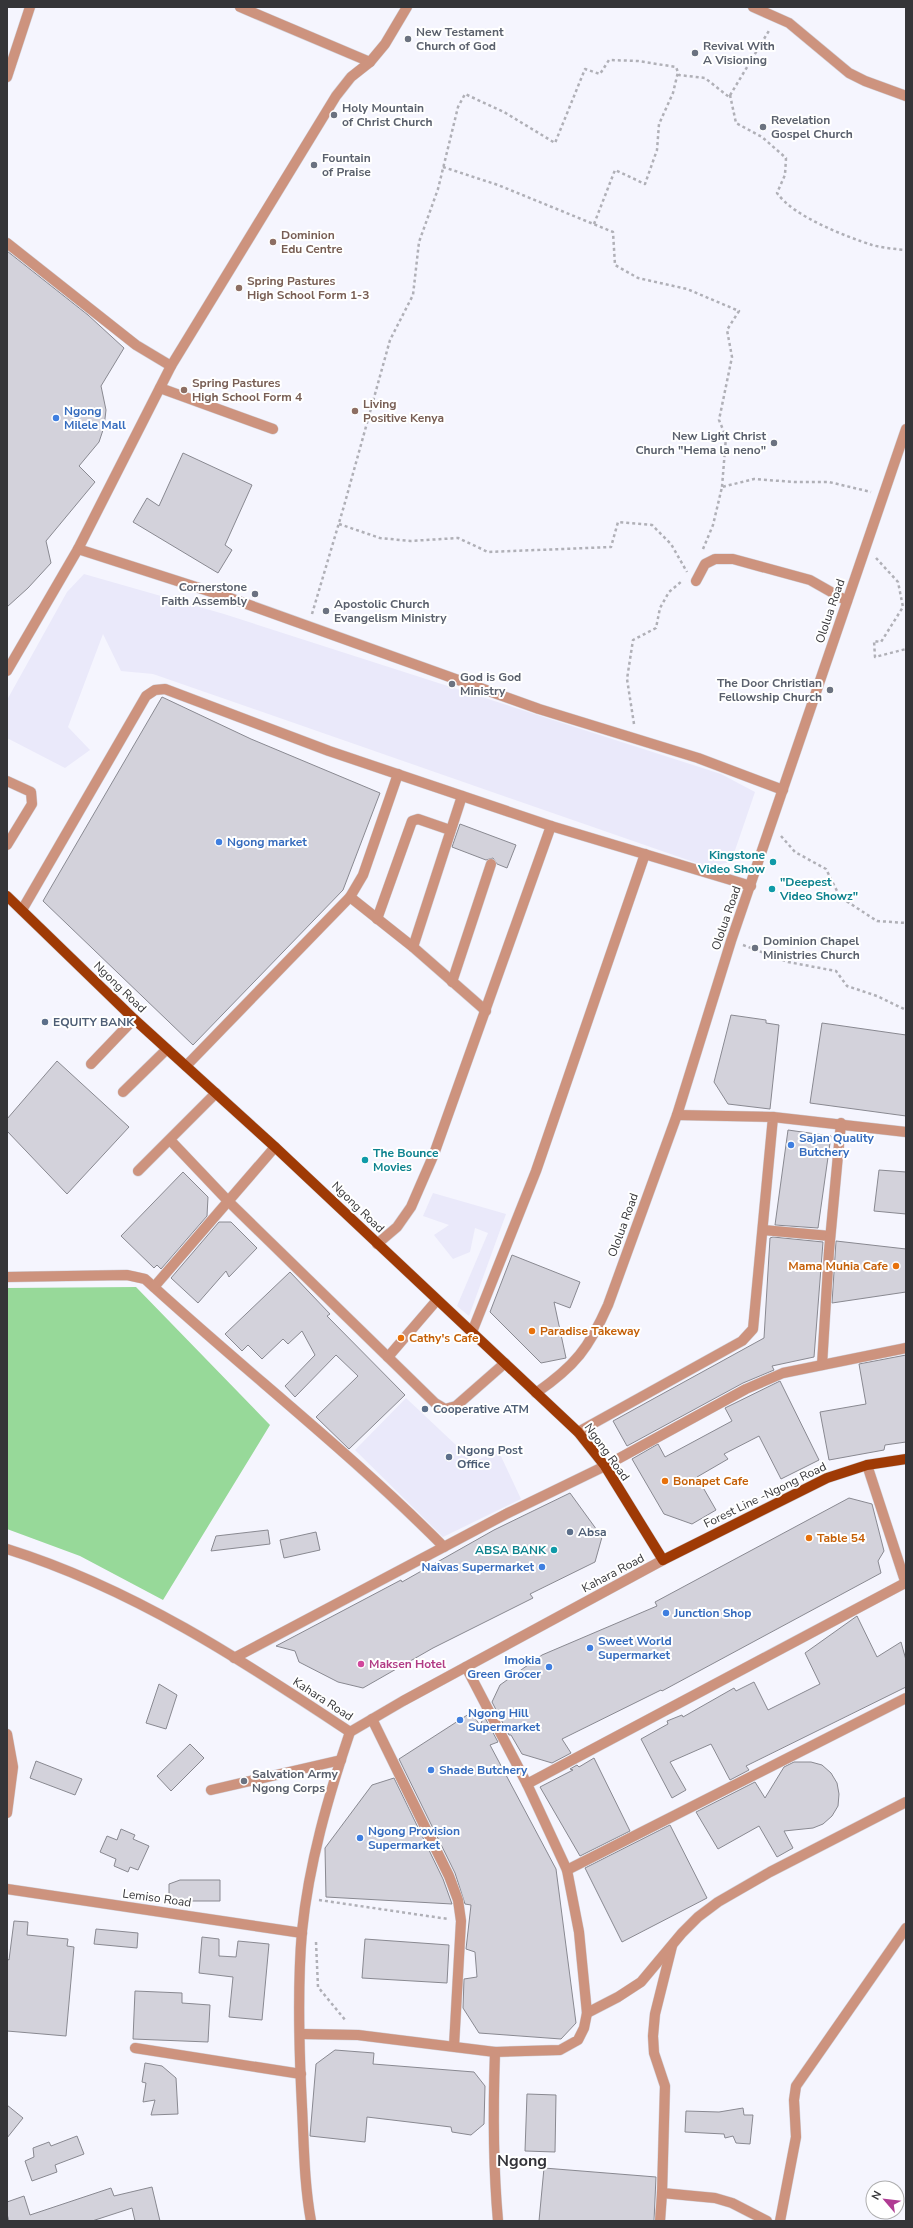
<svg xmlns="http://www.w3.org/2000/svg" width="913" height="2228" font-family="'Nunito Sans',sans-serif">
  <rect width="100%" height="100%" fill="#f5f5fe"/>
  <g fill="#eae9fa">
    <path d="M84 574 224 614 721 774 755 792 731 862 708 867 153 674 121 671 103 634 68 727 90 750 65 768 7 738V700L67 592Z"/>
    <path d="M433 1193 506 1214 469 1316 457 1306 488 1233 475 1228 470 1252 453 1259 434 1235 449 1225 423 1216Z"/>
    <path d="M406 1398 474 1462 498 1450 521 1499 443 1537 355 1450Z"/>
  </g>
  <path fill="#97d999" d="M136 1287 270 1425 163 1600 80 1556 7 1529V1288Z"/>
  <g fill="#d3d2db" stroke="#898991">
    <path d="M7 251 88 315 124 348 101 386 106 410 104 427 99 442 79 466 95 482 46 541 51 563 28 588 7 607Z"/>
    <path d="M183 453 252 485 225 545 232 550 218 573 133 522 147 498 159 506Z"/>
    <path d="M162 697 251 739 380 793 343 890 193 1045 43 901Z"/>
    <path d="M460 824 516 845 507 868 497 864 493 858 486 860 452 847Z"/>
    <path d="M731 1015 766 1020V1023L779 1025 770 1109 728 1104 714 1082Z"/>
    <path d="M822 1023 906 1035V1116L810 1103Z"/>
    <path d="M57 1061 129 1127 67 1194 7 1131V1119Z"/>
    <path d="M788 1130 831 1136 818 1228 775 1225Z"/>
    <path d="M879 1170 906 1172V1214L874 1211Z"/>
    <path d="M183 1172 208 1197 207 1216 161 1269 157 1265 154 1268 121 1236Z"/>
    <path d="M219 1222H231L257 1248 229 1277 226 1271 198 1303 171 1278Z"/>
    <path d="M773 1237 823 1242 814 1357 772 1366 774 1370 743 1383 627 1446 613 1421 764 1338 770 1238Z"/>
    <path d="M836 1241 906 1249V1292L832 1303Z"/>
    <path d="M512 1255 580 1282 570 1308 554 1302 566 1358 541 1363 490 1312Z"/>
    <path d="M290 1272 330 1314 327 1316 405 1395 349 1449 316 1417 358 1376 336 1355 295 1397 285 1386 315 1355 302 1331 288 1344 283 1339 262 1359 248 1345 242 1351 225 1334Z"/>
    <path d="M906 1355V1442L885 1445 884 1450 829 1460 820 1412 866 1404 859 1364Z"/>
    <path d="M780 1381 819 1460 781 1479 759 1436 724 1454 728 1459 697 1477 716 1510 692 1524 664 1514 632 1459 658 1444 665 1457 732 1421 725 1408Z"/>
    <path d="M570 1493 602 1537 595 1562 530 1594 533 1598 433 1648 363 1688 338 1682 299 1662 295 1651 276 1646 401 1580 402 1582 494 1530Z"/>
    <path d="M849 1498 872 1504 884 1551 878 1561 881 1573 662 1691 661 1690 562 1739 571 1753 552 1763 522 1754 511 1735H509L492 1702 500 1685 542 1655 657 1606 655 1602Z"/>
    <path d="M268 1530 270 1544 211 1551 216 1536Z"/>
    <path d="M316 1532 320 1550 284 1558 280 1540Z"/>
    <path d="M857 1616 877 1657 901 1642 906 1660V1687L746 1766 749 1770 730 1780 711 1744 670 1762 686 1790 672 1798 641 1739 668 1724 667 1721 682 1715 683 1717 734 1688 736 1691 754 1682 768 1710 820 1684 805 1653Z"/>
    <path d="M159 1684 177 1695 166 1729 146 1723Z"/>
    <path d="M472 1712 480 1726 484 1716 498 1742 490 1745 556 1869 576 2023 561 2039 479 2033 463 2008 464 1979 477 1977 475 1952 466 1949 471 1905 465 1904 455 1873 399 1759Z"/>
    <path d="M190 1744 204 1758 171 1791 157 1776Z"/>
    <path d="M594 1758 630 1831 580 1856 540 1787 573 1770 570 1769 577 1765 579 1767Z"/>
    <path d="M36 1761 82 1779 75 1795 30 1778Z"/>
    <path d="M794 1762H811L822 1765 831 1773 837 1783 839 1794 838 1806 832 1816 823 1824 813 1828 784 1831 793 1848 777 1857 759 1826 718 1849 696 1812 755 1782 765 1798 784 1767Z"/>
    <path d="M394 1778 443 1879 452 1904 326 1897 325 1848 372 1785Z"/>
    <path d="M670 1825 707 1898 622 1942 585 1868Z"/>
    <path d="M121 1829 135 1835 133 1839 149 1846 138 1870 130 1867 128 1872 114 1866 116 1859 100 1852 107 1836 117 1840Z"/>
    <path d="M180 1880H220V1901H169V1884Z"/>
    <path d="M14 1921 28 1922 27 1935 68 1939 67 1946 74 1947 66 2036 7 2031V1959L9 1960Z"/>
    <path d="M96 1929 138 1933 137 1948 94 1944Z"/>
    <path d="M202 1937 219 1939V1956L236 1957 238 1941 269 1944 262 2020 229 2017 233 1977 199 1973Z"/>
    <path d="M365 1939 449 1945 447 1983 362 1978Z"/>
    <path d="M135 1991 182 1993V2003L210 2005 208 2042 133 2039Z"/>
    <path d="M335 2050 374 2053 373 2064 474 2072 485 2086 484 2124 471 2135 452 2132 451 2127 367 2117 365 2142 310 2136 316 2064Z"/>
    <path d="M145 2063 162 2066 176 2078 178 2114 151 2115 155 2100 143 2102 146 2083 142 2082Z"/>
    <path d="M527 2094 556 2095 555 2152 525 2151Z"/>
    <path d="M7 2105 23 2118 7 2138Z"/>
    <path d="M743 2108 744 2115H753L750 2144 736 2143 733 2136 725 2138 724 2134 685 2132 686 2111 719 2112Z"/>
    <path d="M77 2136 84 2154 55 2165 57 2172 32 2181 25 2161 34 2157 33 2148 49 2142 51 2146Z"/>
    <path d="M544 2168 656 2177 654 2221H539Z"/>
    <path d="M152 2187 160 2221H135L132 2208 92 2221H9L7 2214V2202L24 2196 30 2215 111 2188 114 2196Z"/>
  </g>
  <g fill="none" stroke-linecap="round" stroke-linejoin="round">
    <defs>
      <g id="minor">
        <path d="M240 7 370 62"/>
        <path d="M753 7 789 23 849 73 865 81 906 96"/>
        <path d="M7 77 30 7"/>
        <path d="M7 243 136 345 171 366"/>
        <path d="M160 388 273 429"/>
        <path d="M78 549 227 597 539 709 698 758 783 790"/>
        <path d="M696 581 705 564 715 559H733L810 580 847 601"/>
        <path d="M7 671 78 549 171 366 336 96 351 77 370 62 385 44 407 7"/>
        <path d="M7 781 31 792 32 804 7 845"/>
        <path d="M350 897 413 947 486 1011"/>
        <path d="M22 910 146 696 155 690 165 689 329 751 551 826 751 886"/>
        <path d="M377 919 412 821 418 819 450 830"/>
        <path d="M413 947 462 796"/>
        <path d="M452 982 491 864"/>
        <path d="M91 1064 134 1019"/>
        <path d="M186 1066 350 897 363 875 398 774"/>
        <path d="M123 1092 167 1049"/>
        <path d="M773 1117 906 1132"/>
        <path d="M171 1141 228 1201 435 1403 445 1409 456 1406 505 1363"/>
        <path d="M138 1171 216 1093"/>
        <path d="M763 1230 830 1236"/>
        <path d="M377 1244 397 1227 411 1207 434 1154 551 826"/>
        <path d="M7 1277 127 1275 145 1279C244 1370 350 1452 444 1547"/>
        <path d="M154 1287 275 1147"/>
        <path d="M472 1332 536 1171 645 854"/>
        <path d="M388 1357 437 1300"/>
        <path d="M822 1365 829 1251 841 1123"/>
        <path d="M536 1393C575 1366 589 1348 608 1305L677 1115 731 941 906 429"/>
        <path d="M578 1432 742 1341 753 1329 773 1117 677 1115"/>
        <path d="M867 1465 906 1584"/>
        <path d="M7 1549C132 1588 242 1660 350 1732L403 1701 663 1560"/>
        <path d="M234 1658 508 1513 605 1466 746 1389 783 1373 906 1348"/>
        <path d="M372 1719 449 1876 458 1900 461 1921 454 2046"/>
        <path d="M7 1734 13 1767 7 1813"/>
        <path d="M527 1784 905 1583"/>
        <path d="M211 1790 341 1760"/>
        <path d="M567 1870 906 1698"/>
        <path d="M7 1889 302 1933"/>
        <path d="M672 1946 655 2014 653 2036 654 2053 665 2086 662 2193 715 2198 732 2203 767 2221"/>
        <path d="M587 2013 618 1997 641 1982 682 1933 698 1917 718 1902 770 1872 906 1802"/>
        <path d="M301 2034 358 2035 495 2052 560 2050 578 2040 584 2028 587 2013 579 1932 567 1870 527 1784 466 1667"/>
        <path d="M135 2048 301 2074"/>
        <path d="M495 2052C493 2109 493 2165 498 2221"/>
        <path d="M311 2221C304 2183 304 2145 302 2107 299 2049 297 1989 302 1931 309 1863 328 1797 350 1732"/>
        <path d="M660 2221 662 2193"/>
        <path d="M780 2221 796 2137 794 2100 796 2086 906 1928"/>
      </g>
      <path id="major" d="M7 896 134 1019 275 1147 578 1432 605 1466 663 1560 827 1478 867 1465 906 1459"/>
    </defs>
    <use href="#minor" stroke="#d2d2da" stroke-width="11"/>
    <use href="#major" stroke="#d2d2da" stroke-width="11"/>
    <g stroke="#b0b0b7" stroke-width="2.5" stroke-dasharray="3 3" stroke-linecap="butt">
      <path d="M730 95 736 123 762 137 786 158 785 175 777 193C794 217 845 236 872 245 883 248 895 249 906 250"/>
      <path d="M443 167 498 185 613 232 615 265 638 278 687 289 739 311 727 330 732 357 719 420 726 437 722 487"/>
      <path d="M594 224 615 170 645 184 657 150 659 124 673 93 678 72"/>
      <path d="M339 524 380 538 410 541 458 538 488 552 611 547 618 522 652 525 671 544 687 572"/>
      <path d="M703 549 713 525 722 487 754 479 794 482H829L871 492"/>
      <path d="M876 558 898 582 903 607 881 642 874 641 875 657 906 649"/>
      <path d="M312 614 344 506 390 340 413 295 419 242 438 189 458 107 465 94 504 112 555 143 585 69 600 74 609 60 638 61 676 67 679 75 705 78 729 97 770 29"/>
      <path d="M634 724 627 679 633 640 656 628 660 608 669 592 682 581"/>
      <path d="M781 836 795 852 826 869 840 897 877 921 906 923"/>
      <path d="M743 945 788 962 836 971 847 986 877 996 906 1010"/>
      <path d="M319 1900 448 1919"/>
      <path d="M316 1942 318 1987 346 2021"/>
    </g>
    <use href="#minor" stroke="#cd937e" stroke-width="10"/>
    <use href="#major" stroke="#9f3a05" stroke-width="10"/>
  </g>
  <g fill="#6b7280" stroke="#fff" stroke-width="1.5">
    <circle cx="408" cy="39" r="4"/>
    <circle cx="695" cy="53" r="4"/>
    <circle cx="334" cy="115" r="4"/>
    <circle cx="763" cy="127" r="4"/>
    <circle cx="314" cy="165" r="4"/>
    <circle cx="774" cy="443" r="4"/>
    <circle cx="255" cy="594" r="4"/>
    <circle cx="326" cy="611" r="4"/>
    <circle cx="452" cy="684" r="4"/>
    <circle cx="830" cy="690" r="4"/>
    <circle cx="755" cy="948" r="4"/>
    <circle cx="244" cy="1781" r="4"/>
  </g>
  <g fill="#8d6e63" stroke="#fff" stroke-width="1.5">
    <circle cx="273" cy="242" r="4"/>
    <circle cx="239" cy="288" r="4"/>
    <circle cx="184" cy="390" r="4"/>
    <circle cx="355" cy="411" r="4"/>
  </g>
  <g fill="#3f7fe0" stroke="#fff" stroke-width="1.5">
    <circle cx="56" cy="418" r="4"/>
    <circle cx="219" cy="842" r="4"/>
    <circle cx="791" cy="1145" r="4"/>
    <circle cx="542" cy="1567" r="4"/>
    <circle cx="666" cy="1613" r="4"/>
    <circle cx="590" cy="1648" r="4"/>
    <circle cx="549" cy="1667" r="4"/>
    <circle cx="460" cy="1720" r="4"/>
    <circle cx="431" cy="1770" r="4"/>
    <circle cx="360" cy="1838" r="4"/>
  </g>
  <g fill="#0f9aa8" stroke="#fff" stroke-width="1.5">
    <circle cx="773" cy="862" r="4"/>
    <circle cx="772" cy="889" r="4"/>
    <circle cx="365" cy="1160" r="4"/>
    <circle cx="554" cy="1550" r="4"/>
  </g>
  <g fill="#5c6f8a" stroke="#fff" stroke-width="1.5">
    <circle cx="45" cy="1022" r="4"/>
    <circle cx="425" cy="1409" r="4"/>
    <circle cx="449" cy="1457" r="4"/>
    <circle cx="570" cy="1532" r="4"/>
  </g>
  <g fill="#e8710a" stroke="#fff" stroke-width="1.5">
    <circle cx="896" cy="1266" r="4"/>
    <circle cx="532" cy="1331" r="4"/>
    <circle cx="401" cy="1338" r="4"/>
    <circle cx="665" cy="1481" r="4"/>
    <circle cx="809" cy="1538" r="4"/>
  </g>
  <circle fill="#d1479c" stroke="#fff" stroke-width="1.5" cx="361" cy="1664" r="4"/>
  <g text-anchor="middle" stroke-width="4" stroke-linejoin="round" paint-order="stroke">
    <g font-size="12" font-weight="bold" fill="#5b616d" stroke="#fff" text-anchor="start">
      <text x="416" y="36">New Testament<tspan x="416" dy="14">Church of God</tspan></text>
      <text x="703" y="50">Revival With<tspan x="703" dy="14">A Visioning</tspan></text>
      <text x="342" y="112">Holy Mountain<tspan x="342" dy="14">of Christ Church</tspan></text>
      <text x="771" y="124">Revelation<tspan x="771" dy="14">Gospel Church</tspan></text>
      <text x="322" y="162">Fountain<tspan x="322" dy="14">of Praise</tspan></text>
      <text x="766" y="440" text-anchor="end">New Light Christ<tspan x="766" dy="14">Church "Hema la neno"</tspan></text>
      <text x="247" y="591" text-anchor="end">Cornerstone<tspan x="247" dy="14">Faith Assembly</tspan></text>
      <text x="334" y="608">Apostolic Church<tspan x="334" dy="14">Evangelism Ministry</tspan></text>
      <text x="460" y="681">God is God<tspan x="460" dy="14">Ministry</tspan></text>
      <text x="822" y="687" text-anchor="end">The Door Christian<tspan x="822" dy="14">Fellowship Church</tspan></text>
      <text x="763" y="945">Dominion Chapel<tspan x="763" dy="14">Ministries Church</tspan></text>
      <text x="252" y="1778">Salvation Army<tspan x="252" dy="14">Ngong Corps</tspan></text>
    </g>
    <g font-size="12" font-weight="bold" fill="#785e54" stroke="#fff" text-anchor="start">
      <text x="281" y="239">Dominion<tspan x="281" dy="14">Edu Centre</tspan></text>
      <text x="247" y="285">Spring Pastures<tspan x="247" dy="14">High School Form 1-3</tspan></text>
      <text x="192" y="387">Spring Pastures<tspan x="192" dy="14">High School Form 4</tspan></text>
      <text x="363" y="408">Living<tspan x="363" dy="14">Positive Kenya</tspan></text>
    </g>
    <g font-size="12" font-weight="bold" fill="#366cbe" stroke="#fff" text-anchor="start">
      <text x="64" y="415">Ngong<tspan x="64" dy="14">Milele Mall</tspan></text>
      <text x="227" y="846">Ngong market</text>
      <text x="799" y="1142">Sajan Quality<tspan x="799" dy="14">Butchery</tspan></text>
      <text x="534" y="1571" text-anchor="end">Naivas Supermarket</text>
      <text x="674" y="1617">Junction Shop</text>
      <text x="598" y="1645">Sweet World<tspan x="598" dy="14">Supermarket</tspan></text>
      <text x="541" y="1664" text-anchor="end">Imokia<tspan x="541" dy="14">Green Grocer</tspan></text>
      <text x="468" y="1717">Ngong Hill<tspan x="468" dy="14">Supermarket</tspan></text>
      <text x="439" y="1774">Shade Butchery</text>
      <text x="368" y="1835">Ngong Provision<tspan x="368" dy="14">Supermarket</tspan></text>
    </g>
    <g font-size="12" fill="#353538" stroke="#fff">
      <text transform="translate(830 611) rotate(-71)" y="4">Ololua Road</text>
      <text transform="translate(726 918) rotate(-71)" y="4">Ololua Road</text>
      <text transform="translate(120 987) rotate(44)" y="4">Ngong Road</text>
      <text transform="translate(358 1207) rotate(44)" y="4">Ngong Road</text>
      <text transform="translate(623 1225) rotate(-70)" y="4">Ololua Road</text>
      <text transform="translate(607 1452) rotate(54)" y="4">Ngong Road</text>
      <text transform="translate(765 1495) rotate(-26)" y="4">Forest Line -Ngong Road</text>
      <text transform="translate(613 1573) rotate(-28)" y="4">Kahara Road</text>
      <text transform="translate(323 1699) rotate(33)" y="4">Kahara Road</text>
      <text transform="translate(157 1898) rotate(8)" y="4">Lemiso Road</text>
    </g>
    <g font-size="12" font-weight="bold" fill="#0d838f" stroke="#fff" text-anchor="end">
      <text x="765" y="859">Kingstone<tspan x="765" dy="14">Video Show</tspan></text>
      <text x="780" y="886" text-anchor="start">"Deepest<tspan x="780" dy="14">Video Showz"</tspan></text>
      <text x="373" y="1157" text-anchor="start">The Bounce<tspan x="373" dy="14">Movies</tspan></text>
      <text x="546" y="1554">ABSA BANK</text>
    </g>
    <g font-size="12" font-weight="bold" fill="#4e5e75" stroke="#fff" text-anchor="start">
      <text x="53" y="1026">EQUITY BANK</text>
      <text x="433" y="1413">Cooperative ATM</text>
      <text x="457" y="1454">Ngong Post<tspan x="457" dy="14">Office</tspan></text>
      <text x="578" y="1536">Absa</text>
    </g>
    <g font-size="12" font-weight="bold" fill="#c56008" stroke="#fff" text-anchor="start">
      <text x="888" y="1270" text-anchor="end">Mama Muhia Cafe</text>
      <text x="540" y="1335">Paradise Takeway</text>
      <text x="409" y="1342">Cathy's Cafe</text>
      <text x="673" y="1485">Bonapet Cafe</text>
      <text x="817" y="1542">Table 54</text>
    </g>
    <g font-size="12" font-weight="bold" fill="#b23c85" stroke="#fff" text-anchor="start">
      <text x="369" y="1668">Maksen Hotel</text>
    </g>
    <g font-size="16" font-weight="bold" fill="#333339" stroke="#fff">
      <text x="522" y="2166">Ngong</text>
    </g>
  </g>
  <rect width="913" height="2228" fill="none" stroke="#353538" stroke-width="16"/>
  <g transform="translate(885 2200) rotate(298)"><circle r="19" fill="#ffffff" stroke="#aeaeaf"/>
  <path d="M0-3L7 15L0 10L-7 15Z" fill="#b03b93"/>
  <text y="-6" font-size="11" font-weight="bold" text-anchor="middle" fill="#353538">N</text>
  </g>
</svg>
